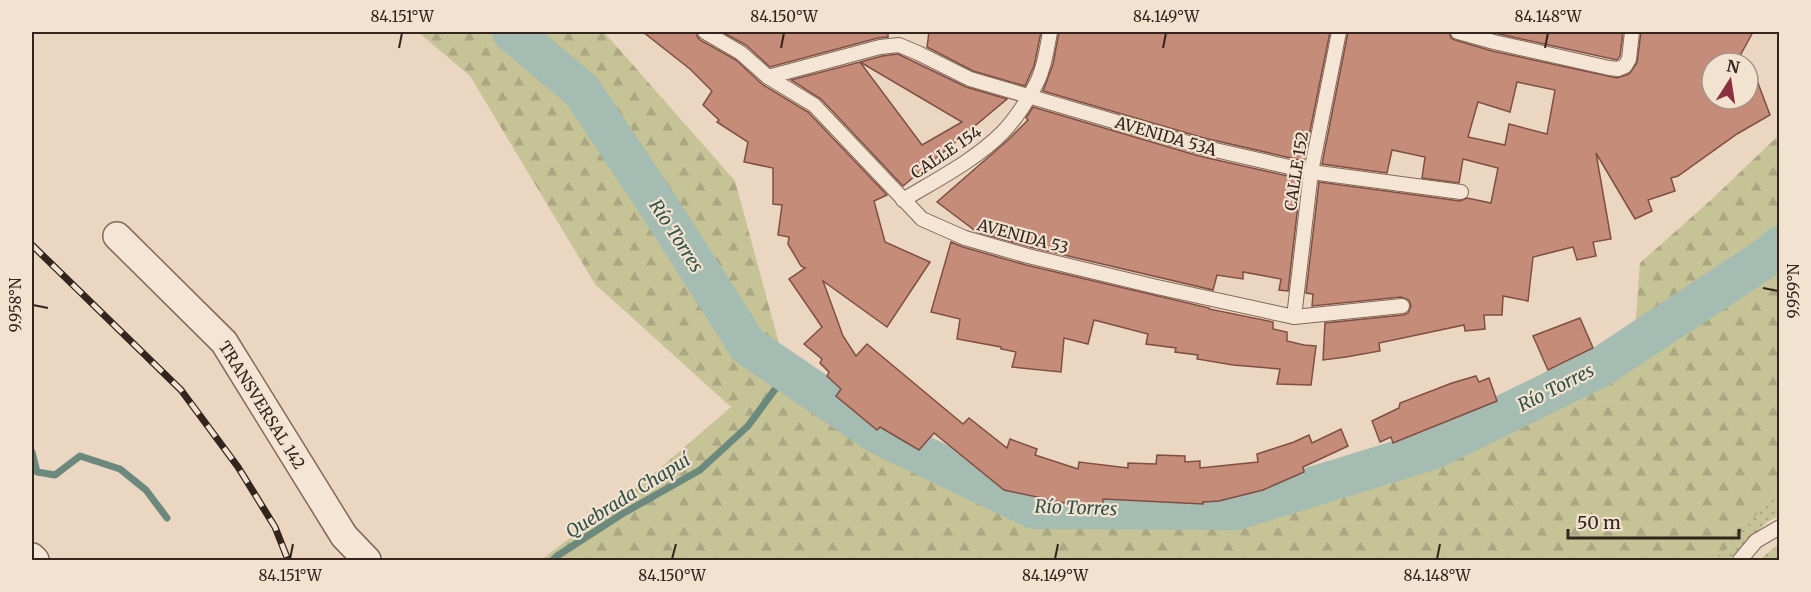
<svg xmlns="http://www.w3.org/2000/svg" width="1811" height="592" font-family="Merriweather,serif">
  <defs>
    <pattern id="grass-dots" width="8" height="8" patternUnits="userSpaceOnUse" patternTransform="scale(1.5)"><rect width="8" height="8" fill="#c6c397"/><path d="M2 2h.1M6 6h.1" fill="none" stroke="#aba782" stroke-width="1.8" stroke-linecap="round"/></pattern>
    <pattern id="forest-firs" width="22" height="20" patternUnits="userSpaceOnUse" patternTransform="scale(1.5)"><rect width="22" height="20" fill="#c6c397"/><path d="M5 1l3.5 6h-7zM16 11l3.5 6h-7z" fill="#aba782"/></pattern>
  </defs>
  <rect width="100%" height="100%" fill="#ead6c1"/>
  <g fill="url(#grass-dots)">
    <path d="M1779 488V516L1767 522 1729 560H1689L1723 553Z"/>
    <path d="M1779 544V560H1759Z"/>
  </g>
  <path fill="url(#forest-firs)" d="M418 32H604L735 181 787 373 878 434 1034 509 1236 510 1432 450 1599 368 1634 344 1640 263 1711 200 1779 135V488L1723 554 1689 560H541L643 483 731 407 595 284 470 76Z"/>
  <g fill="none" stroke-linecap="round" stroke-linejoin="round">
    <g stroke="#6c897d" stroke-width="7">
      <path d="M32 452 37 472 55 475 80 456 120 469 146 490 167 518"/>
      <path d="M553 560 557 556 622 514 700 470 748 426 787 373"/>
    </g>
    <path stroke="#a4bcb1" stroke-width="40" d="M512 32 582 91 658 205 748 346 878 434 1034 509 1236 510 1432 450 1599 368 1767 257 1780 246"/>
  </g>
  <g fill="#c58c7a" stroke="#7f4f42" stroke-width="1.5" fill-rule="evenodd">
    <path d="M643 32H696L697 36 700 40 736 60 763 85 808 112 887 195 874 201 885 242 930 262 887 327 823 281 843 336 856 356 867 344 963 424 969 418 1007 448 1010 439 1037 449 1035 455 1078 469 1079 462 1128 468V463L1156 464 1157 455 1185 456V462L1200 461V468L1258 462 1257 454 1294 442 1309 435 1312 443 1341 429 1348 446 1303 467 1304 472 1263 490 1219 501 1203 502V504L1103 499 1102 508 1074 505 1004 490 934 433 919 450 880 427 877 430 836 396 841 389 827 376 829 372 820 363 822 359 804 344 822 327 789 279 805 268 801 266 788 244 789 237 778 235 782 205 773 204V168L744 162 748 142 717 122 719 120 703 105 712 91 690 69Z"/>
    <path d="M722 32H888V37L878 38 770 67 746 45Z"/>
    <path d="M929 32H1041L1034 66 1025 86 973 71 927 47Z"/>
    <path d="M1059 32H1330L1304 161 1204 138 1043 91 1053 64Z"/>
    <path d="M1348 32H1449L1451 38 1455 40 1492 51 1617 78 1629 74 1637 63 1641 32H1753L1736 63H1712V99H1748V63L1750 62 1770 115 1737 134 1678 176 1671 178 1675 191 1648 200 1652 211 1635 219 1596 153 1611 239 1593 242 1596 256 1577 260 1573 247 1533 257 1528 301 1503 296 1502 315H1484L1485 329 1465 331 1464 325 1379 343 1380 351 1346 357 1323 360 1325 323 1403 315 1408 313 1411 306 1409 300 1401 297 1312 306 1313 294 1306 293 1319 182 1460 201 1467 198 1491 203 1498 168 1463 159 1459 183 1422 178 1425 157 1392 150 1387 173 1322 164ZM1517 82 1555 90 1547 134 1509 124 1505 145 1468 137 1478 102 1510 112Z"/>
    <path d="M1490 32H1623L1620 56 1617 60Z"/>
    <path d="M898 54 966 87 1007 99 903 186 821 99 791 80 860 62 922 145 962 122 860 62 882 56Z"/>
    <path d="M1033 107 1199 156 1301 179 1288 291 1279 290 1281 279 1243 272V279L1217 275 1213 290 1030 247 977 232 937 202 1008 140 1028 120 1026 118Z"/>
    <path d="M951 242 963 247 1026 265 1209 308V309L1273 322V329L1287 332V341L1304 345 1316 346 1311 385 1277 384 1280 369 1233 365 1197 359 1198 355 1175 352 1176 348 1146 344 1148 334 1094 320 1088 344 1064 338 1061 372 1012 367 1016 352 1001 349V347L957 339 960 319 931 312Z"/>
    <path d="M1580 318 1593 348 1548 370 1533 336Z"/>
    <path d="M1476 376 1479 382 1489 378 1497 401 1393 443 1391 437 1380 442 1372 421 1399 408 1400 403 1452 383Z"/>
  </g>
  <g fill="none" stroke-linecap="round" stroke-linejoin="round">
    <defs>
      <g id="service">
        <path d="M705 32 741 53 768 77 814 105 922 219 965 238 1028 256 1157 287 1294 317 1402 306"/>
        <path d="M1458 32 1494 42 1609 68 1618 69 1625 66 1629 59 1632 32"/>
        <path d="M768 77 880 47 899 45 918 53 970 79 1202 147 1311 172 1461 192"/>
        <path d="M903 200C936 180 974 161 1002 133 1015 120 1030 97 1038 80 1045 65 1047 48 1050 32"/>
        <path d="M1294 317 1311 172 1339 32"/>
        <path d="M1740 560 1756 541 1780 527"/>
      </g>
      <g id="minor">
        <path d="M117 236 224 342 344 536 367 560"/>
        <path d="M32 557 35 560"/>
      </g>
    </defs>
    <use href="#service" stroke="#82685a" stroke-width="16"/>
    <use href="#minor" stroke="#82685a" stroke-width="30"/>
    <use href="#service" stroke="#f5e5d4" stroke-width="14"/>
    <use href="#minor" stroke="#f5e5d4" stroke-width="27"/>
    <defs>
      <path id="rail" d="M32 245 181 390 238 467 275 527 288 560"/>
    </defs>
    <use href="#rail" stroke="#33241d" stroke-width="7"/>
    <use href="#rail" stroke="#f2e2d0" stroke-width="4.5" stroke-dasharray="14" stroke-linecap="butt"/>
  </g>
  <path fill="none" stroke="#33241d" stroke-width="2" d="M399 48 402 33M781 48 784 33M1163 48 1166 33M1545 48 1548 33M1763 288 1778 291M33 305 48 308M290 559 293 544M672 559 676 544M1055 559 1058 544M1437 559 1440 544"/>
  <g text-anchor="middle" stroke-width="4.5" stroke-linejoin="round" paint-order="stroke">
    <g font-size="16" fill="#33241d" stroke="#f2e2d0">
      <text transform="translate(1166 136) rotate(16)" y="6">AVENIDA 53A</text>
      <text transform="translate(946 152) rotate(-34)" y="6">CALLE 154</text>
      <text transform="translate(1296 171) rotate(-81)" y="6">CALLE 152</text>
      <text transform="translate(1023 236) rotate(15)" y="6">AVENIDA 53</text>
      <text transform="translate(262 405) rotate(58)" y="6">TRANSVERSAL 142</text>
    </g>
    <g font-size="18" font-style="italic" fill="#2e5149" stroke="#f2e2d0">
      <text transform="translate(676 236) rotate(57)" y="6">Río Torres</text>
      <text transform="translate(1556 388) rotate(-27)" y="6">Río Torres</text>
      <text transform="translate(628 496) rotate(-32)" y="6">Quebrada Chapuí</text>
      <text transform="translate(1076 508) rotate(2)" y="6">Río Torres</text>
    </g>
  </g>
  <rect width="1811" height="592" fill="none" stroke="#f2e2d0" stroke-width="66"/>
  <g transform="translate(1730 81) rotate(12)"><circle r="28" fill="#f2e2d0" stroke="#a69688" stroke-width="1.5"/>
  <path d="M0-4.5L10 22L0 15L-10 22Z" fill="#8b3041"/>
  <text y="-9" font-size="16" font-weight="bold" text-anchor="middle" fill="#33241d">N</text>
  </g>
  <path d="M1568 529v9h171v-9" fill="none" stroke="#33241d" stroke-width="3"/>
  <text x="1577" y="529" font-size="18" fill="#33241d" stroke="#f2e2d0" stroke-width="4.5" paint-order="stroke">50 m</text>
  <rect x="33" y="33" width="1745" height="526" fill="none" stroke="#33241d" stroke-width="2"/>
  <g font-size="15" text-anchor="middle" fill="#33241d">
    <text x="402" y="22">84.151°W</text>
    <text x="784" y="22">84.150°W</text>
    <text x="1166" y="22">84.149°W</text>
    <text x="1548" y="22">84.148°W</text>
    <text transform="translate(1794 291) rotate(-90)" y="5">9.959°N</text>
    <text transform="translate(16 305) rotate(-90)" y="5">9.958°N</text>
    <text x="290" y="581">84.151°W</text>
    <text x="672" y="581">84.150°W</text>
    <text x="1055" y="581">84.149°W</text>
    <text x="1437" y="581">84.148°W</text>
  </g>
</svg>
